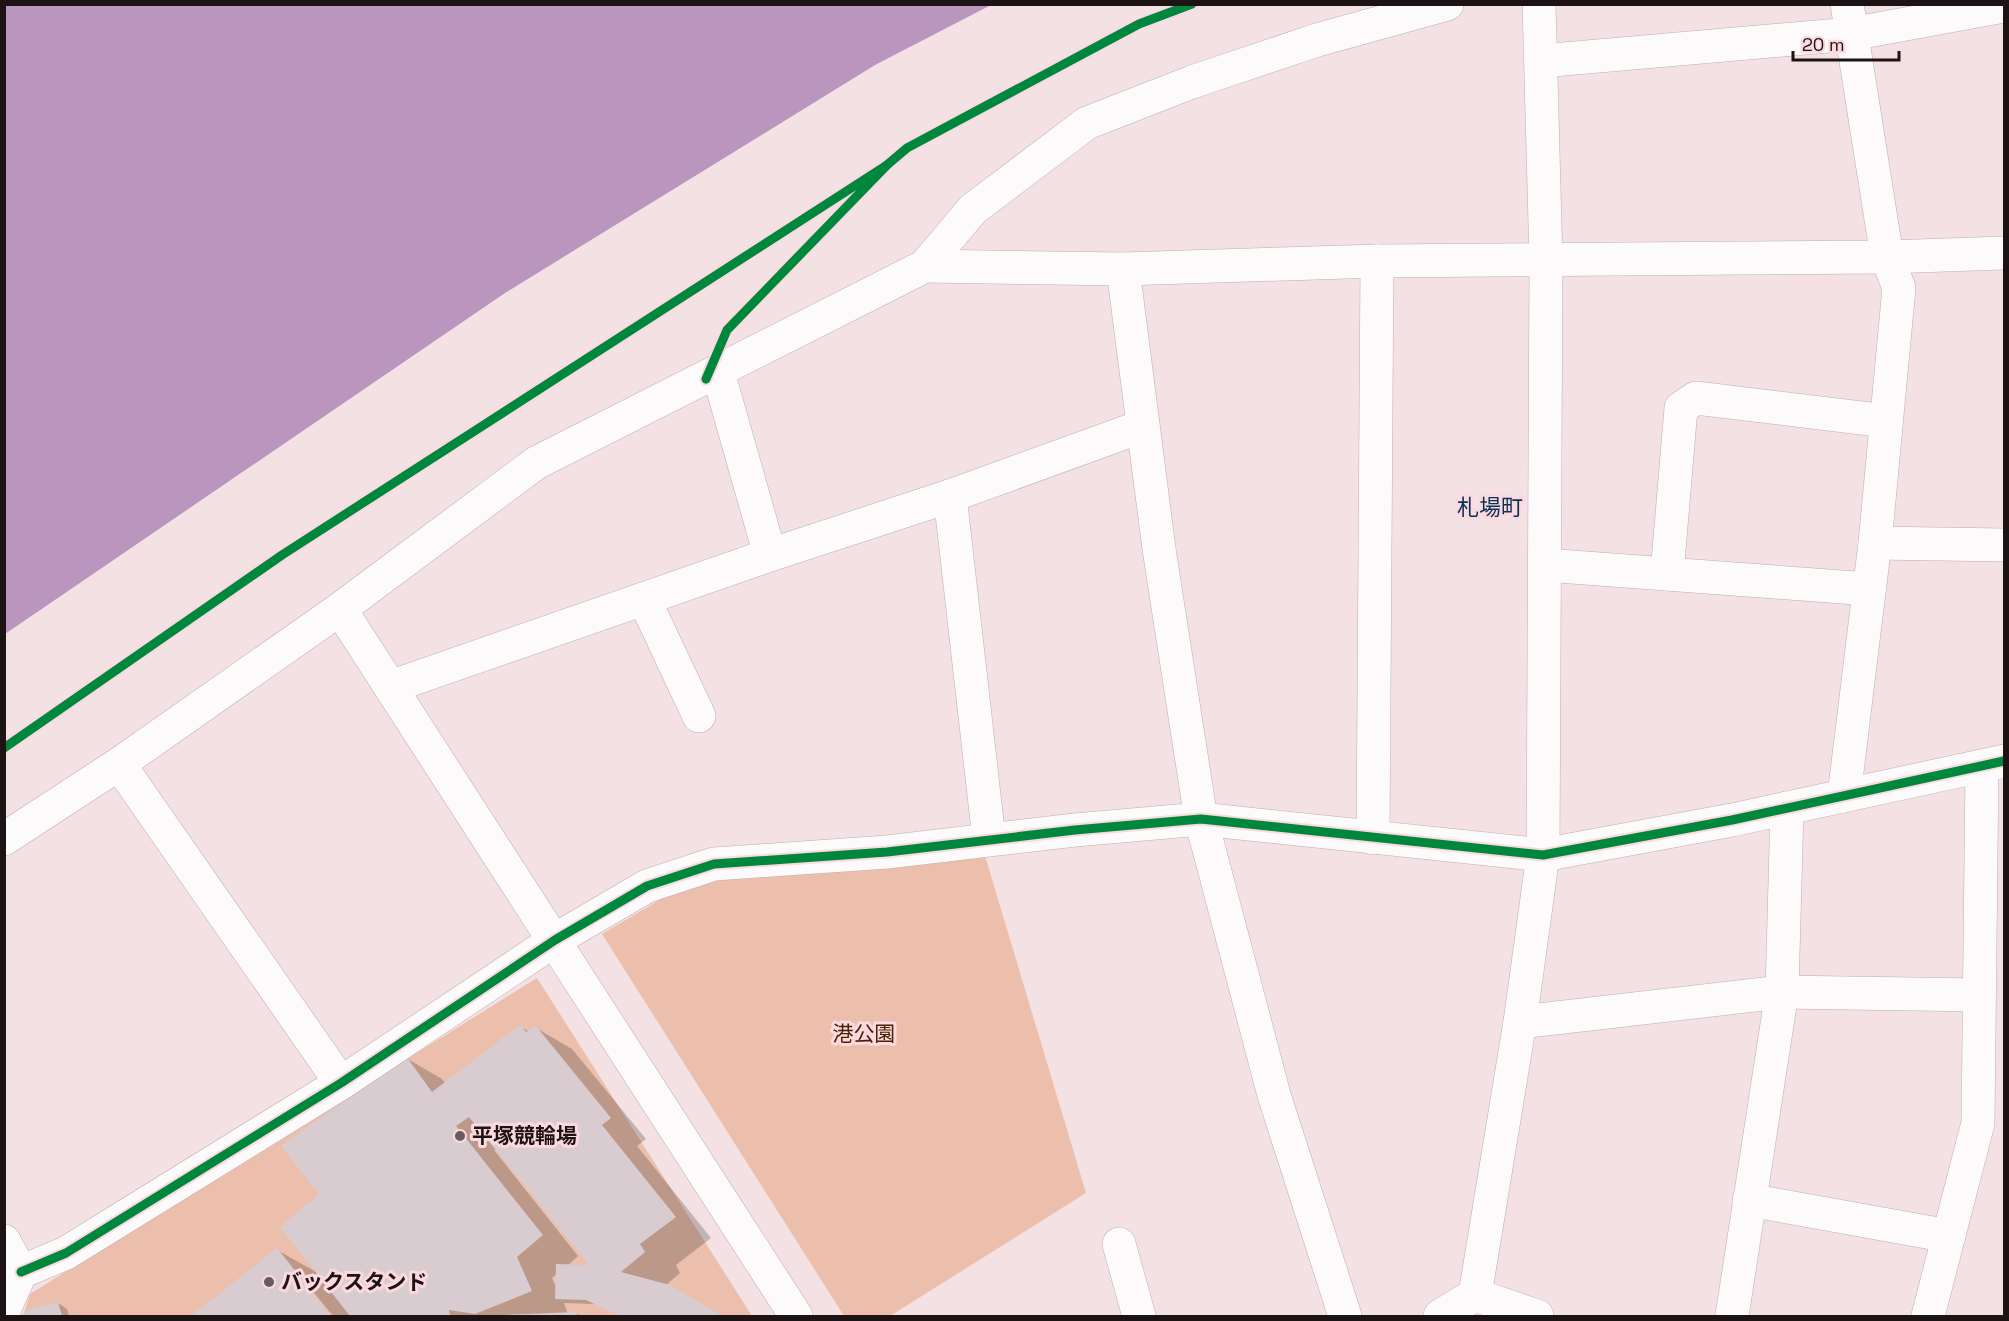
<svg xmlns="http://www.w3.org/2000/svg" width="2009" height="1321" font-family="'Space Grotesk','Noto Sans JP',sans-serif">
  <rect width="100%" height="100%" fill="#f3e1e4"/>
  <g fill="#ebbfac">
    <path d="M985 856 1086 1193 890 1316H844L602 934 661 899 722 877Z"/>
    <path d="M537 978 752 1316H23L30 1294Z"/>
  </g>
  <path fill="#ba95bd" d="M5 4H991V5L875 65 505 293 5 634Z"/>
  <g fill="#0003" fill-rule="evenodd">
    <path d="M520 1027 530 1032 536 1028 572 1049 646 1139 637 1146 711 1238 676 1265 680 1273 665 1286 720 1316H622L597 1304 564 1303 568 1314 576 1313 582 1316H333L302 1278H298L329 1316H193L277 1250 318 1273 321 1195 406 1058 442 1079 446 1084ZM496 1149 593 1267 567 1266 578 1256 494 1150ZM557 1274V1289L552 1278Z"/>
    <path d="M58 1303 67 1309 69 1316H25L27 1311Z"/>
  </g>
  <g fill="#d9ccd0">
    <path d="M520 1025 526 1032 536 1026 611 1118 602 1125 676 1217 640 1244 645 1252 621 1272 670 1285 722 1316H620L586 1300 555 1299 556 1264 589 1265 469 1117 456 1126 543 1235 517 1257 532 1291 475 1314 449 1310 450 1316H350L280 1227 319 1194 281 1146 406 1056 432 1092Z"/>
    <path d="M277 1248 331 1316H191Z"/>
    <path d="M58 1302 62 1316H23L26 1310Z"/>
    <path d="M576 1312 578 1316H504V1315Z"/>
  </g>
  <g fill="none" stroke-linecap="round" stroke-linejoin="round">
    <defs>
      <g id="minor">
        <path d="M1541 61 1851 34 2004 6"/>
        <path d="M925 266 1123 269 1377 261 1887 257 2004 253"/>
        <path d="M1123 269 1159 549 1201 819 1274 1095 1345 1316"/>
        <path d="M718 372 770 555"/>
        <path d="M950 496 989 839"/>
        <path d="M1875 543 2004 545"/>
        <path d="M1545 565 1869 589"/>
        <path d="M1667 574 1681 408 1696 398 1886 421"/>
        <path d="M644 599 699 716"/>
        <path d="M340 609 796 1316"/>
        <path d="M390 687 770 555 950 496 1143 426"/>
        <path d="M119 764 341 1083"/>
        <path d="M1844 796 1875 543 1899 288 1887 257 1847 4"/>
        <path d="M1373 838 1377 261"/>
        <path d="M4 839 119 764 340 609 536 463 925 266 973 209 1087 123 1192 82 1317 40 1447 4"/>
        <path d="M1520 1022 1782 992 1979 995"/>
        <path d="M1749 1200 1949 1236"/>
        <path d="M4 1241 21 1272 4 1310"/>
        <path d="M1119 1244 1139 1316"/>
        <path d="M21 1272 66 1253 341 1083 555 940 647 886 714 864 887 852 1075 830 1201 819 1543 855 1732 820 2004 761"/>
        <path d="M1475 1295 1537 1316"/>
        <path d="M1440 1316 1475 1295 1520 1022 1543 855 1546 261 1539 4"/>
        <path d="M1732 1316 1782 992 1787 808"/>
        <path d="M1928 1316 1978 1123 1982 767"/>
      </g>
    </defs>
    <use href="#minor" stroke="#bcaeb0" stroke-width="34"/>
    <use href="#minor" stroke="#fdfafb" stroke-width="33"/>
    <defs>
      <g id="cycleway">
        <path d="M706 379 727 330 887 165 907 148 1139 24 1192 4"/>
        <path d="M4 748 282 555 887 165"/>
        <path d="M21 1272 66 1253 341 1083 555 940 647 886 714 864 887 852 1075 830 1201 819 1543 855 1732 820 2004 761"/>
      </g>
    </defs>
    <use href="#cycleway" stroke="#fbd9df" stroke-width="13"/>
    <use href="#cycleway" stroke="#00873e" stroke-width="9"/>
  </g>
  <g fill="#685a5d" stroke="#fbd9df" stroke-width="2">
    <circle cx="460" cy="1136" r="6"/>
    <circle cx="269" cy="1282" r="6"/>
  </g>
  <g text-anchor="middle" stroke-width="6" stroke-linejoin="round" paint-order="stroke">
    <g font-size="21" fill="#4b2102" stroke="#fbd9df">
      <text x="864" y="1041">港公園</text>
    </g>
    <g font-size="21" font-weight="bold" fill="#1d1214" stroke="#fbd9df" text-anchor="start">
      <text x="472" y="1143">平塚競輪場</text>
      <text x="281" y="1289">バックスタンド</text>
    </g>
    <g font-size="22" fill="#073156" stroke="#fbd9df">
      <text x="1490" y="515">札場町</text>
    </g>
  </g>
  <rect width="2009" height="1321" fill="none" stroke="#1d1214" stroke-width="12"/>
  <path d="M1793 51v9h106v-9" fill="none" stroke="#1d1214" stroke-width="3"/>
  <text x="1802" y="51" font-size="18" fill="#1d1214" stroke="#fbd9df" stroke-width="4.5" paint-order="stroke">20 m</text>
</svg>
